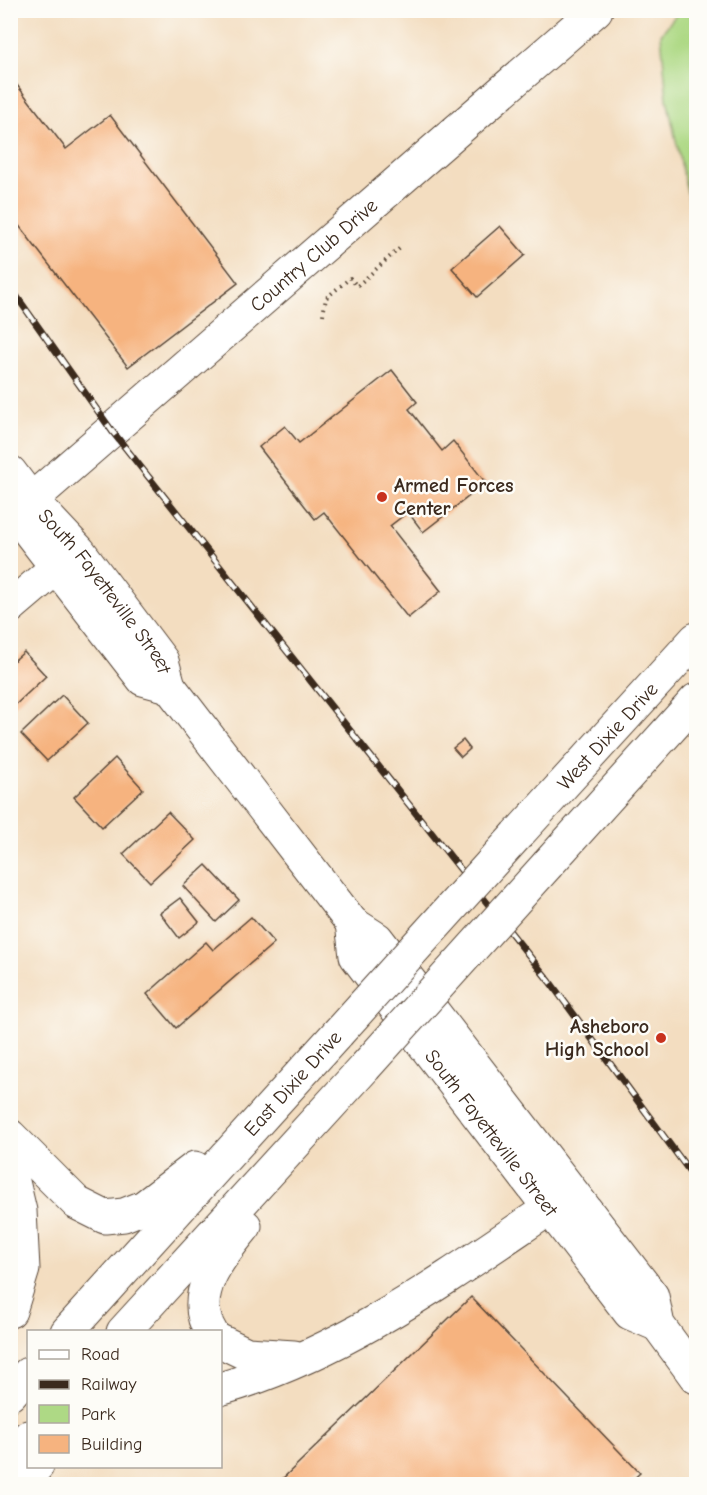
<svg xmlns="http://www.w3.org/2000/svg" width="707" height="1495" font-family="'Comic Neue',sans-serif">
  <rect width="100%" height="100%" fill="#fdfcf7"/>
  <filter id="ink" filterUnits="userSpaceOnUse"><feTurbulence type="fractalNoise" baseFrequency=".0167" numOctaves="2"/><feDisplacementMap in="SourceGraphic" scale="12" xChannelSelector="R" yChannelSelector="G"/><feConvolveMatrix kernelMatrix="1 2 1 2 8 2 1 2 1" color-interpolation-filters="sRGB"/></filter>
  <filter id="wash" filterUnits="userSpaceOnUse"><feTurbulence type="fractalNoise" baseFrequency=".008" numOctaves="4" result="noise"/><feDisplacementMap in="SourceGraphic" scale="24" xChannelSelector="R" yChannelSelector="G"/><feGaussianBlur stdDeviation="1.35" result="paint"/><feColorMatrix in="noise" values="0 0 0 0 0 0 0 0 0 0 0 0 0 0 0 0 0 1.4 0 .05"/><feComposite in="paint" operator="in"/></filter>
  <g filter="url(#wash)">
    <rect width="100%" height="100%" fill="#f3ddc0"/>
    <path fill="#aed985" stroke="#748252" stroke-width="1.5" d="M679 11H696V233L667 99 661 34Z"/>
    <g id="blocks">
      <g fill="#f6b37f">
        <path d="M10 76 66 149 110 115 238 283 128 367 10 214Z"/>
        <path d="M500 226 525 255 477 297 452 268Z"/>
        <path d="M392 370 417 402 409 409 442 451 453 441 486 483 423 532 408 512 390 526 441 591 408 618 324 512 315 519 259 447 285 426 299 443Z"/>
        <path d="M24 652 46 676 12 708 10 664Z"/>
        <path d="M62 695 88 723 47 761 21 734Z"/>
        <path d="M463 740 470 749 461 757 453 748Z"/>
        <path d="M115 758 143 789 102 827 74 797Z"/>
        <path d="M168 812 195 840 150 882 123 854Z"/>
        <path d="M206 865 239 900 216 922 183 886Z"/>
        <path d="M180 898 199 922 179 938 160 913Z"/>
        <path d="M251 917 274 943 176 1028 147 994 206 942 213 950Z"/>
        <path d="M471 1297 640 1473 628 1484H440L434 1479 428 1484H277Z"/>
      </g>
    </g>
  </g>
  <g filter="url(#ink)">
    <use href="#blocks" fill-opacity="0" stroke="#574536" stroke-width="1.5"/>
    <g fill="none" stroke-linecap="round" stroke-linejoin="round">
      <defs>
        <g id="primary">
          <path id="s1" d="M10 472 31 500 79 551 162 661 169 686 352 923 377 939 652 1296 658 1325 696 1377"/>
          <path id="s2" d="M31 500 596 10"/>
          <path d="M10 507 143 679 169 686"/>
          <path d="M10 607 57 567"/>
          <path id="s3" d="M517 835 696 639"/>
          <path d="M548 864 696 700"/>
          <path id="s4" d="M352 923 356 956 630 1313 658 1325"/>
          <path d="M10 1136 77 1203 105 1217 124 1215 144 1207 195 1168"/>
          <path d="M10 1169 20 1211 23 1269 10 1311"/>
          <path id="s5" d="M67 1332 338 1033"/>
          <path d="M123 1332 365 1067"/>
          <path d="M211 1332C187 1294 222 1254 245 1226"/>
          <path d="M220 1341 247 1354 294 1357"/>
          <path d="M220 1389C342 1354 446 1278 550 1208"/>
          <path d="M10 1394 28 1374"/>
          <path d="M10 1457 28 1437"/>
          <path d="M15 1484 37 1466"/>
        </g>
      </defs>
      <use href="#primary" stroke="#574536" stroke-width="35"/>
      <path stroke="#574536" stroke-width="4" stroke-dasharray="1.5 4.5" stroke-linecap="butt" d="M323 315 326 298 350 278 357 286 400 248"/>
      <use href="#primary" stroke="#fff" stroke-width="33"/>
      <defs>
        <path id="rail" d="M10 287 112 431 550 982 696 1180"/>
      </defs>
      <use href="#rail" stroke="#3b2a1e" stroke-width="7"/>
      <use href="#rail" stroke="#fdfcf7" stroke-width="4.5" stroke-dasharray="14" stroke-linecap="butt"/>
      <defs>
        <g id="primary-bridge">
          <path d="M338 1033 517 835"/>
          <path d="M365 1067 548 864"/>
        </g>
      </defs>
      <use href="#primary-bridge" stroke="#574536" stroke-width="35" stroke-linecap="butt"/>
      <use href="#primary-bridge" stroke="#fff" stroke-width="33"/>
    </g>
  </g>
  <g fill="#c8321e" stroke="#fdfcf7" stroke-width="2">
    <circle cx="382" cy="497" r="6"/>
    <circle cx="661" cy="1038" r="6"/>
  </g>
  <g text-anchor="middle" stroke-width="5" stroke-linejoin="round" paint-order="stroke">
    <g font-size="20" fill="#3b2a1e" stroke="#fdfcf7">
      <text dy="7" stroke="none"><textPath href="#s2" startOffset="374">Country Club Drive</textPath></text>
      <text dy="7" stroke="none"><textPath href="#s1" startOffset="153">South Fayetteville Street</textPath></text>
      <text dy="7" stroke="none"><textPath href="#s3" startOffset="134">West Dixie Drive</textPath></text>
      <text dy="7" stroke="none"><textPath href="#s5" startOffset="336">East Dixie Drive</textPath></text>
      <text dy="7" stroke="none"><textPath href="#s4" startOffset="256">South Fayetteville Street</textPath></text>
    </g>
    <g font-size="20" font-weight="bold" fill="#3b2a1e" stroke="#fdfcf7" text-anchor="start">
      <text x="394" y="492">Armed Forces<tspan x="394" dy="23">Center</tspan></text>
      <text x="649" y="1033" text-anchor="end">Asheboro<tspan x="649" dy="23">High School</tspan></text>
    </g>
  </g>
  <rect width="707" height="1495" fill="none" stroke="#fdfcf7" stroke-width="36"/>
  <rect x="27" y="1330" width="195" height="138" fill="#fdfcf7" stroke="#afa8a0" stroke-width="1.5"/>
  <rect x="39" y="1350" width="30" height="9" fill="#ffffff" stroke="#afa8a0" stroke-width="1.5"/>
  <text x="81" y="1360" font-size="18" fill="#3b2a1e">Road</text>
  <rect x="39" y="1380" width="30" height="9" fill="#3b2a1e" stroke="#afa8a0" stroke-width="1.5"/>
  <text x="81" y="1390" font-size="18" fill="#3b2a1e">Railway</text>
  <rect x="39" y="1405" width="30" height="18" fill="#aed985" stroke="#afa8a0" stroke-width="1.5"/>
  <text x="81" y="1420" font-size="18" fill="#3b2a1e">Park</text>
  <rect x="39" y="1435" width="30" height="18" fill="#f6b37f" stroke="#afa8a0" stroke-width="1.5"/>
  <text x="81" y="1450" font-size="18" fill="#3b2a1e">Building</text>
</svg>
